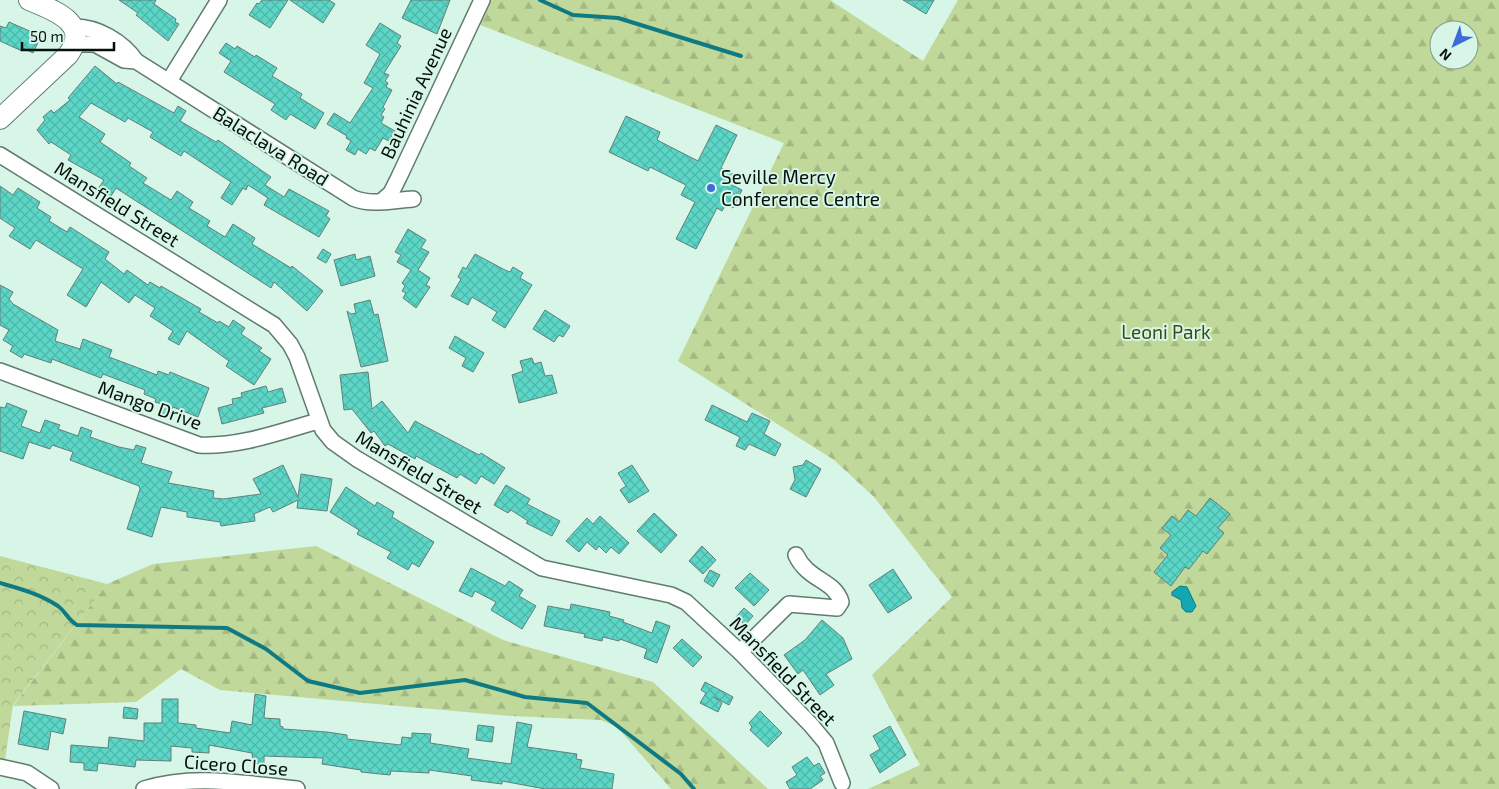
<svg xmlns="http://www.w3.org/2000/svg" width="1499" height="789" font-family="'Exo 2',sans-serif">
  <defs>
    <pattern id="forest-firs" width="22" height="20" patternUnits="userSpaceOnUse" patternTransform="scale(1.25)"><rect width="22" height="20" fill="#c0d899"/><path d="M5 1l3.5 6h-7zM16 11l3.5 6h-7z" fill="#a4b883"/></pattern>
    <pattern id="park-crowns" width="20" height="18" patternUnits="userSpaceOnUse" patternTransform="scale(1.25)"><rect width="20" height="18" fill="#c0d899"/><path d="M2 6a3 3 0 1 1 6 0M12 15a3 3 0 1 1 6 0" fill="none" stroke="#a4b883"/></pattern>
    <pattern id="building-cross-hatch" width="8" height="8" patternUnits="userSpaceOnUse" patternTransform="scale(1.25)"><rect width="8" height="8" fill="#5cd6c7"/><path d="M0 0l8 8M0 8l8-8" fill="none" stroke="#4eb7aa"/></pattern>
  </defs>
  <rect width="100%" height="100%" fill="#d7f6e7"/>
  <g fill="url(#forest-firs)" fill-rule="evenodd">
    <path d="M489 0H830L923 61 958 0H1499V789H868L920 765 872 675 952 597 874 497 834 460 678 361 784 143 478 24ZM1439 30H1469V60H1439Z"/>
    <path d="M316 546 503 640 653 682 768 789H671L617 727 601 720 511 716 220 690 181 669 136 702 13 706 107 584 153 564Z"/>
  </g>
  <path fill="url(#park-crowns)" d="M0 556 107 584 13 705 4 767H0Z"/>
  <path fill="#13a7b4" stroke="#0f7a82" d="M1180 586 1187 587 1196 606 1192 612H1186L1182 608 1181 600 1172 595V592Z"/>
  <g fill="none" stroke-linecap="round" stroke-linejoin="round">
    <g stroke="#0f7a82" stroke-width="4">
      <path d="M540 0 573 15 618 18 741 56"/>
      <path d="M0 583C21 589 40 594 58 606 66 612 68 620 77 625L227 628 266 649 308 681 360 693 465 680 525 697 587 703 681 774 694 789"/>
    </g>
  </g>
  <g fill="url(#building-cross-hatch)" stroke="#5f807b">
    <path d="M119 0H156L154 4 176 19 175 22 179 24 168 41 136 15 138 13Z"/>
    <path d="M262 0H288L270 28 249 15 257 3 259 4Z"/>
    <path d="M290 0H329L335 4 323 23Z"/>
    <path d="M411 0H450L437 34 402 18Z"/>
    <path d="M903 0H934L926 14Z"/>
    <path d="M9 22 41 36 33 53 23 48 22 51 0 41V26L6 28Z"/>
    <path d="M380 23 401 36 397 43 401 46 384 73 389 75 385 81 388 83 386 87 392 90 383 107 385 109 381 115 384 117 381 123 395 131 389 141 383 138 375 151 370 148 366 154 358 149 355 155 346 150 351 141 346 138 347 136 327 124 334 113 350 123 373 88 364 83 380 54 366 45Z"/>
    <path d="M226 43 235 49 237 46 255 57 256 55 277 68 272 76 302 94 300 98 324 113 315 129 290 114 286 120 271 110 275 104 224 72 231 61 219 53Z"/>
    <path d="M95 66 117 84 118 82 174 113 178 106 186 111 180 121 216 142 218 140 271 177 265 185 284 197 289 189 329 211 326 216 330 219 319 237 264 205 268 198 248 185 246 190 243 188 232 205 221 198 231 182 184 151 181 156 166 147 150 137 153 132 128 118 125 122 91 103 79 117 105 134 100 142 131 163 129 166 147 178 143 183 171 200 177 191 193 202 189 208 210 221 207 226 225 237 233 224 255 238 252 244 291 268 292 266 323 291 307 311 274 282 271 288 116 188 111 196 98 189 104 180 68 160 71 155 51 142 49 144 37 130 45 120 43 117 51 110 54 113 70 100 68 98Z"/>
    <path d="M626 116 660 132 657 140 698 161 716 125 737 135 721 168 733 174 728 183 742 190 733 208 726 204 722 211 717 208 696 249 676 239 695 202 681 195 686 185 650 167 648 171 609 152Z"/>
    <path d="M0 186 13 195 18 188 40 202 37 208 51 217 49 221 67 232 70 227 109 252 105 259 124 274 127 270 148 285 150 282 160 288 161 286 201 309 199 312 218 323 219 321 229 327 233 320 245 328 241 334 262 348 259 351 271 359 254 385 226 366 229 361 187 331 179 345 168 339 173 331 150 316 155 308 135 295 129 303 101 282 86 307 67 295 83 269 36 240 30 249 9 236 15 228 0 218Z"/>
    <path d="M408 229 426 240 421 248 429 252 418 270 430 278 426 285 430 287 416 308 403 298 406 293 402 291 405 286 402 283 411 270 397 262 401 255 395 252Z"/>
    <path d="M323 249 331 254 326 263 317 258Z"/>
    <path d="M355 254 356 260 370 256 375 276 341 286 334 260Z"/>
    <path d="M475 254 505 270 510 272 513 267 523 273 520 278 532 285 505 328 492 320 497 312 472 297 468 305 451 296 461 279 458 277 463 267 466 269Z"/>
    <path d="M0 285 13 292 9 299 13 304 58 330 55 341 80 349 83 339 112 350 109 357 157 375 158 371 169 375 170 372 209 388 198 417 173 407 169 416 158 412 162 404 155 402 156 399 144 394 145 390 103 374 101 378 52 359 51 363 24 354 22 358 10 351 13 346 3 340 9 330 0 325Z"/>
    <path d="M370 300 374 315 378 314 388 361 361 367 347 311 351 314 356 313 354 304Z"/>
    <path d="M545 310 570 326 563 337 559 335 554 342 533 329Z"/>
    <path d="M455 336 484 353 473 372 462 366 466 358 449 348Z"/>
    <path d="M532 358 534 364 541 362 545 376 552 375 557 393 519 403 512 375 523 371 520 361Z"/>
    <path d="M368 372 372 409 382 401 408 433 415 421 479 455 481 453 505 468 494 484 481 476 476 484 460 474 457 478 416 456 415 459 388 444 385 446 374 431 371 433 352 409 344 410 340 375Z"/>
    <path d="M266 386 268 392 282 388 286 402 262 408 264 413 222 424 218 408 233 404 232 399 242 397 241 393Z"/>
    <path d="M7 403 27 411 21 426 40 433 45 420 60 425 58 429 78 436 81 427 92 431 90 437 119 447 134 450 136 445 146 448 141 463 172 472 168 483 214 491 213 498 223 499 261 494 253 479 283 465 298 497 301 474 332 479 327 511 297 508 298 500 273 512 270 507 254 514 255 521 221 526 220 522 187 517V512L161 507 152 537 127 529 140 489 139 486 70 460 73 452 52 445 50 449 29 442 23 459 0 451V407L5 408Z"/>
    <path d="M712 405 747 422 752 413 770 421 764 434 781 444 775 456 749 444 745 450 736 446 740 437 705 420Z"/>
    <path d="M806 460 821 469 806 497 790 489 795 480 793 467 803 465Z"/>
    <path d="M632 465 649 491 629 503 620 490 626 486 618 473Z"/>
    <path d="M506 485 530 499 527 504 560 521 552 536 526 523 528 521 511 510 508 513 494 505Z"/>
    <path d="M346 487 375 506 377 502 394 512 392 517 434 542 419 567 412 563 408 570 387 558 391 552 357 534 359 530 330 512Z"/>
    <path d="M1210 498 1230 514 1218 528 1224 533 1207 554 1203 551 1189 569 1185 567 1171 586 1154 572 1168 555 1160 548 1171 535 1162 528 1172 516 1179 522 1188 510 1196 516Z"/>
    <path d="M654 513 677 535 661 553 637 531Z"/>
    <path d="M600 516 629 543 619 554 611 547 606 553 599 546 596 550 587 542 579 552 566 541 587 518 593 524Z"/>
    <path d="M702 546 716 560 703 574 689 561Z"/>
    <path d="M471 568 505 586 509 581 523 590 519 596 536 606 522 629 491 610 496 602 475 591 472 597 459 591Z"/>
    <path d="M893 569 912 598 888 613 869 585Z"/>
    <path d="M710 570 720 575 713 587 704 581Z"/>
    <path d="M750 573 769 590 754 606 735 588Z"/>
    <path d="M571 604 610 612 609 616 624 620 623 622 652 633 656 621 670 626 657 663 644 658 647 649 620 639 619 641 603 637 602 641 584 637 585 634 544 626 548 606 570 610Z"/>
    <path d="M744 608 753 616 745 625 736 617Z"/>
    <path d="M822 620 843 638 852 659 826 674 834 685 820 695 803 670 798 674 784 655 805 640Z"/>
    <path d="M682 639 702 657 693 667 673 648Z"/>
    <path d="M705 682 733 697 729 705 714 697 722 703 718 712 700 703 706 693 701 690Z"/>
    <path d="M255 694 266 696 264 718 280 719V726L283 727V729L327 732 347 735V739L401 745 402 737 412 738V733L431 734 430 743 469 749 467 758 511 764 517 722 532 725 527 747 577 754 576 759 582 760 580 768 614 774 612 789H545L502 781V784L471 780 472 776 429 770V773L391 771 390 775 361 772V770L322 764 323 758 264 756V764L253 763 252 753 209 745V753L192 752V748L171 746V761L136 760 135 767 98 763 97 771 84 770V763L70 762 71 745 108 748 109 737 144 741V723H162V699H178V723L196 725V728L230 733 232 721 252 725Z"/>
    <path d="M124 707 138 709 137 719 123 718Z"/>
    <path d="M24 711 66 719 63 734 51 731 48 750 18 744Z"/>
    <path d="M760 711 782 733 768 747 750 730 752 727 749 723Z"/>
    <path d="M478 725 494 727 492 742 476 740Z"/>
    <path d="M890 726 906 755 880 773 870 755 880 749 873 736Z"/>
    <path d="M807 757 814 766 819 763 825 773 820 776 823 780 810 789H790L786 782 797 775 792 767Z"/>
  </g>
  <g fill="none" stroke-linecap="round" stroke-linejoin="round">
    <defs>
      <g id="street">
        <path d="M73 27C97 26 123 42 136 61"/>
        <path d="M74 44H95L124 60 136 61 353 198C372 206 393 200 413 199"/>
        <path d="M169 81 219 0"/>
        <path d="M0 155 274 325 290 344 297 357 323 430 333 442 357 459 542 568 671 595 686 602 740 652 811 725 826 743 842 783"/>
        <path d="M382 201 391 193 399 177 482 0"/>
        <path d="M0 371 199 445C240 447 279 432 318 421"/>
        <path d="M740 652 789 604 837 608 841 602C835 580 808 581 796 555"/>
        <path d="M0 767 27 773 51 789"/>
        <path d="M144 789C195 773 245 784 297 789"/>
      </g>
      <path id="secondary" d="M0 119 68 55C92 22 52 10 29 0"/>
    </defs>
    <use href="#street" stroke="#607c6e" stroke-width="18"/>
    <use href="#secondary" stroke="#607c6e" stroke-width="22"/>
    <use href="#street" stroke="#fff" stroke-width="15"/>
    <use href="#secondary" stroke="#fff" stroke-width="20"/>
  </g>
  <circle fill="#3c6bdc" stroke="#d7f6e7" stroke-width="2" cx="711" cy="188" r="5"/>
  <g text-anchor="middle" stroke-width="4" stroke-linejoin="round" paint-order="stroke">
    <g font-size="19" fill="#06100c" stroke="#d7f6e7">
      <text transform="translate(416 93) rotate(-65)" y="7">Bauhinia Avenue</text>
      <text transform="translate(271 146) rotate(32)" y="7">Balaclava Road</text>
      <text transform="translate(117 204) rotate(32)" y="7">Mansfield Street</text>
      <text transform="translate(150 405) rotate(20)" y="7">Mango Drive</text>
      <text transform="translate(419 472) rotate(31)" y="7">Mansfield Street</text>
      <text transform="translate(783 671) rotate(46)" y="7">Mansfield Street</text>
      <text transform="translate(236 765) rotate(4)" y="7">Cicero Close</text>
    </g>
    <g font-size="19" fill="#06100c" stroke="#d7f6e7" text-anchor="start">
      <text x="721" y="184">Seville Mercy<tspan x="721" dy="22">Conference Centre</tspan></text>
    </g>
    <g font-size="19" fill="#3a4c12" stroke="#d7f6e7">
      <text x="1166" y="339">Leoni Park</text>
    </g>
  </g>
  <g transform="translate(1454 45) rotate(222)"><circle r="24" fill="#d7f6e7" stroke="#839a8f"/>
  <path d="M0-4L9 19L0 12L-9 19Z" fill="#3c6bdc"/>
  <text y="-8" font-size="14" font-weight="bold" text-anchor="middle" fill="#06100c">N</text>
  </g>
  <path d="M22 42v8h92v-8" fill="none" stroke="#06100c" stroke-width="2.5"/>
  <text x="30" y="42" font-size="15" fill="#06100c" stroke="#d7f6e7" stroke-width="4" paint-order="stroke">50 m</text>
</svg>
